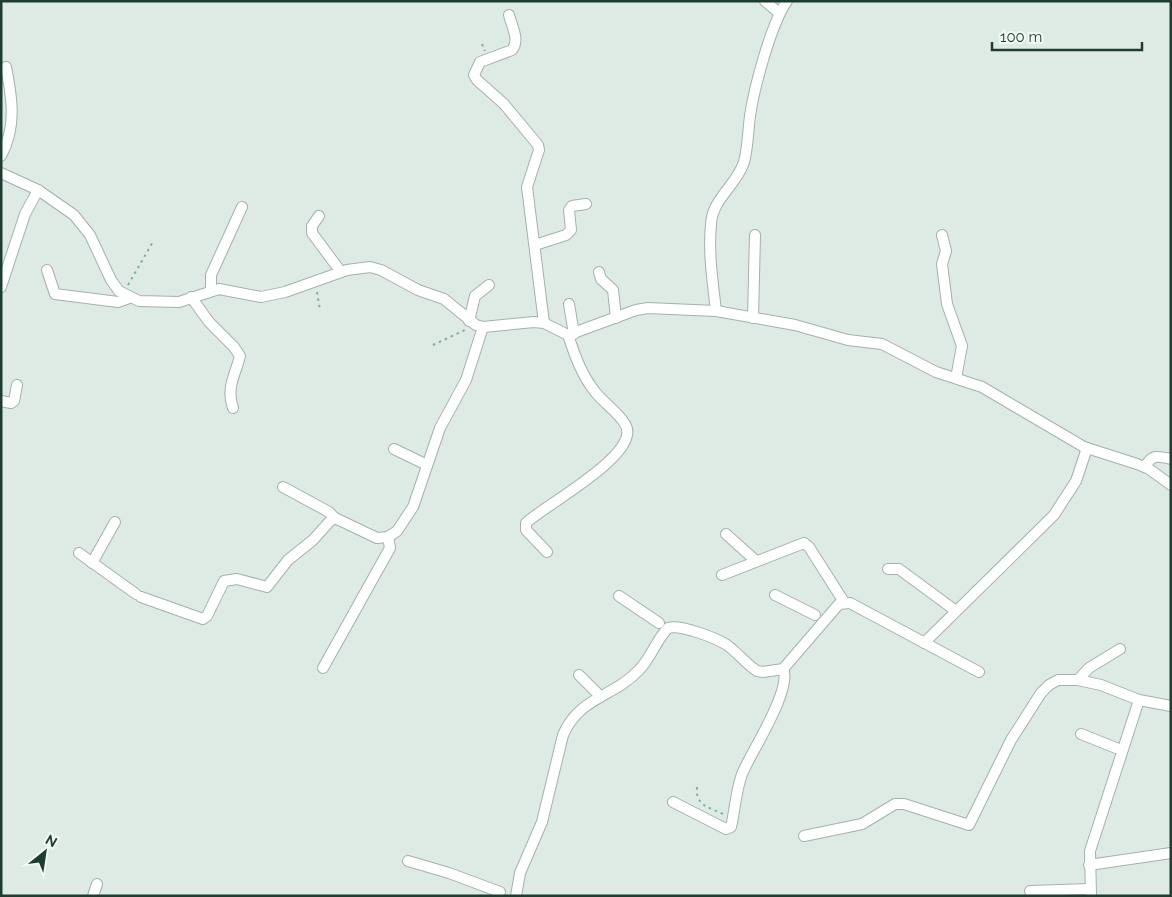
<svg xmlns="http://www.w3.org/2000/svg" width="1172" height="897" font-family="Raleway,sans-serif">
  <rect width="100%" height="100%" fill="#deebe4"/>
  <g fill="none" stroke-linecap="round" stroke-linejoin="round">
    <defs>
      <g id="minor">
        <path d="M765 1 779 13"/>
        <path d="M509 15C512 27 520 40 512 50L480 62 474 75 477 80 504 104 538 145 539 150 527 187 544 323"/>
        <path d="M1 156C17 126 12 98 6 67"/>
        <path d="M1 173 38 190 74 215 90 235 111 280 119 291 139 301 179 302 219 289 261 297 285 292 347 270 370 267 381 270 418 290 444 299 476 325 483 327 534 322 544 323 568 335 636 310 648 308 716 311 795 325 848 340 882 344 936 372 982 387 1084 447 1137 464 1149 469 1171 485"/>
        <path d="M319 216 312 226V233L341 272"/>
        <path d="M942 235 946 251 942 264 947 304 962 346 956 378"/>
        <path d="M535 245 566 235 571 230 569 210 572 206 586 204"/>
        <path d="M47 270 55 294 118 302 129 298"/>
        <path d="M599 272 601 279 613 290 616 318"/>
        <path d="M1 287 25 214 38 190"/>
        <path d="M211 290V275L242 207"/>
        <path d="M191 297 209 322 234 347 240 356C235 376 226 387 233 408"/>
        <path d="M569 304 574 334"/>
        <path d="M716 311C713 283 708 253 711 224 712 199 737 185 744 162 748 147 748 131 750 116 754 88 771 24 787 1"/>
        <path d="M753 318 755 235"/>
        <path d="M469 321 475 296 489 285"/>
        <path d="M1 401 11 403 14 401 17 385"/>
        <path d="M394 449 427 465"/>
        <path d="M1145 467C1152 454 1157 456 1171 459"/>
        <path d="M283 487 329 512 335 518"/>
        <path d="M726 534 756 561"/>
        <path d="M547 552 526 530V523C543 506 644 453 625 424 618 412 605 404 596 393 582 376 575 356 568 335"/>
        <path d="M79 553 136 594"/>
        <path d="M92 563 115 522"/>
        <path d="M888 569H899L956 611"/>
        <path d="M722 575 804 543 809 547 844 602"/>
        <path d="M775 595 815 615"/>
        <path d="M619 596 659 623"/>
        <path d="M141 597 203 619 207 616 224 581 237 579 267 587 288 560 313 540 330 521 335 518 377 538 388 537 397 531 413 507 440 428 466 380 483 327"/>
        <path d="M924 643 1054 515 1076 481 1087 448"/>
        <path d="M323 668 390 548 388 537"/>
        <path d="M579 675 600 696"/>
        <path d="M1078 680 1089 668 1120 649"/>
        <path d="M1081 734 1116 748"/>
        <path d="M673 802 726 829 731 827C735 810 736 790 742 774 750 754 793 689 783 669"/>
        <path d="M804 836 862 824 895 804H904L969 825 1011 740 1041 693 1049 685 1058 680H1078L1101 685 1139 700 1171 706"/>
        <path d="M408 861 449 873 500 892"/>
        <path d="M1089 865 1171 853"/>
        <path d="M1030 891 1090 889"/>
        <path d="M93 896 97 884"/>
        <path d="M516 896 520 873 542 822 563 735C579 697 614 697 639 670 651 658 656 640 668 628 680 624 716 638 727 645 738 653 746 664 757 671L763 672 783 669 839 604 850 603 979 672"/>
        <path d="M1091 896 1090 851 1139 700"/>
      </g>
    </defs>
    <use href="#minor" stroke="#a1b3ab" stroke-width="12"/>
    <g stroke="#7cb29b" stroke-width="2" stroke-dasharray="2.5 4" stroke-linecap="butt">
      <path d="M482 44 485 51"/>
      <path d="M128 285 154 240"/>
      <path d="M317 292 320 310"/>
      <path d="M433 345 465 330"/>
      <path d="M697 787C695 806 709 807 725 815"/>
    </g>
    <use href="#minor" stroke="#fff" stroke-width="10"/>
  </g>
  <rect width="1172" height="897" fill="none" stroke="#1e3d31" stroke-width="5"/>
  <g transform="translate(45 852) rotate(30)" stroke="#eff8f2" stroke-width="4" paint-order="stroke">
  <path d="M0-4L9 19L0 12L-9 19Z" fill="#1e3d31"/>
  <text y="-8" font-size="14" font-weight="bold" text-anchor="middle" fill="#1e3d31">N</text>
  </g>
  <path d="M992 42v8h150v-8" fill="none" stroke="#1e3d31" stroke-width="2.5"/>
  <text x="1000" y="42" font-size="15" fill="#1e3d31" stroke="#eff8f2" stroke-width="4" paint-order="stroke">100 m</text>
</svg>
